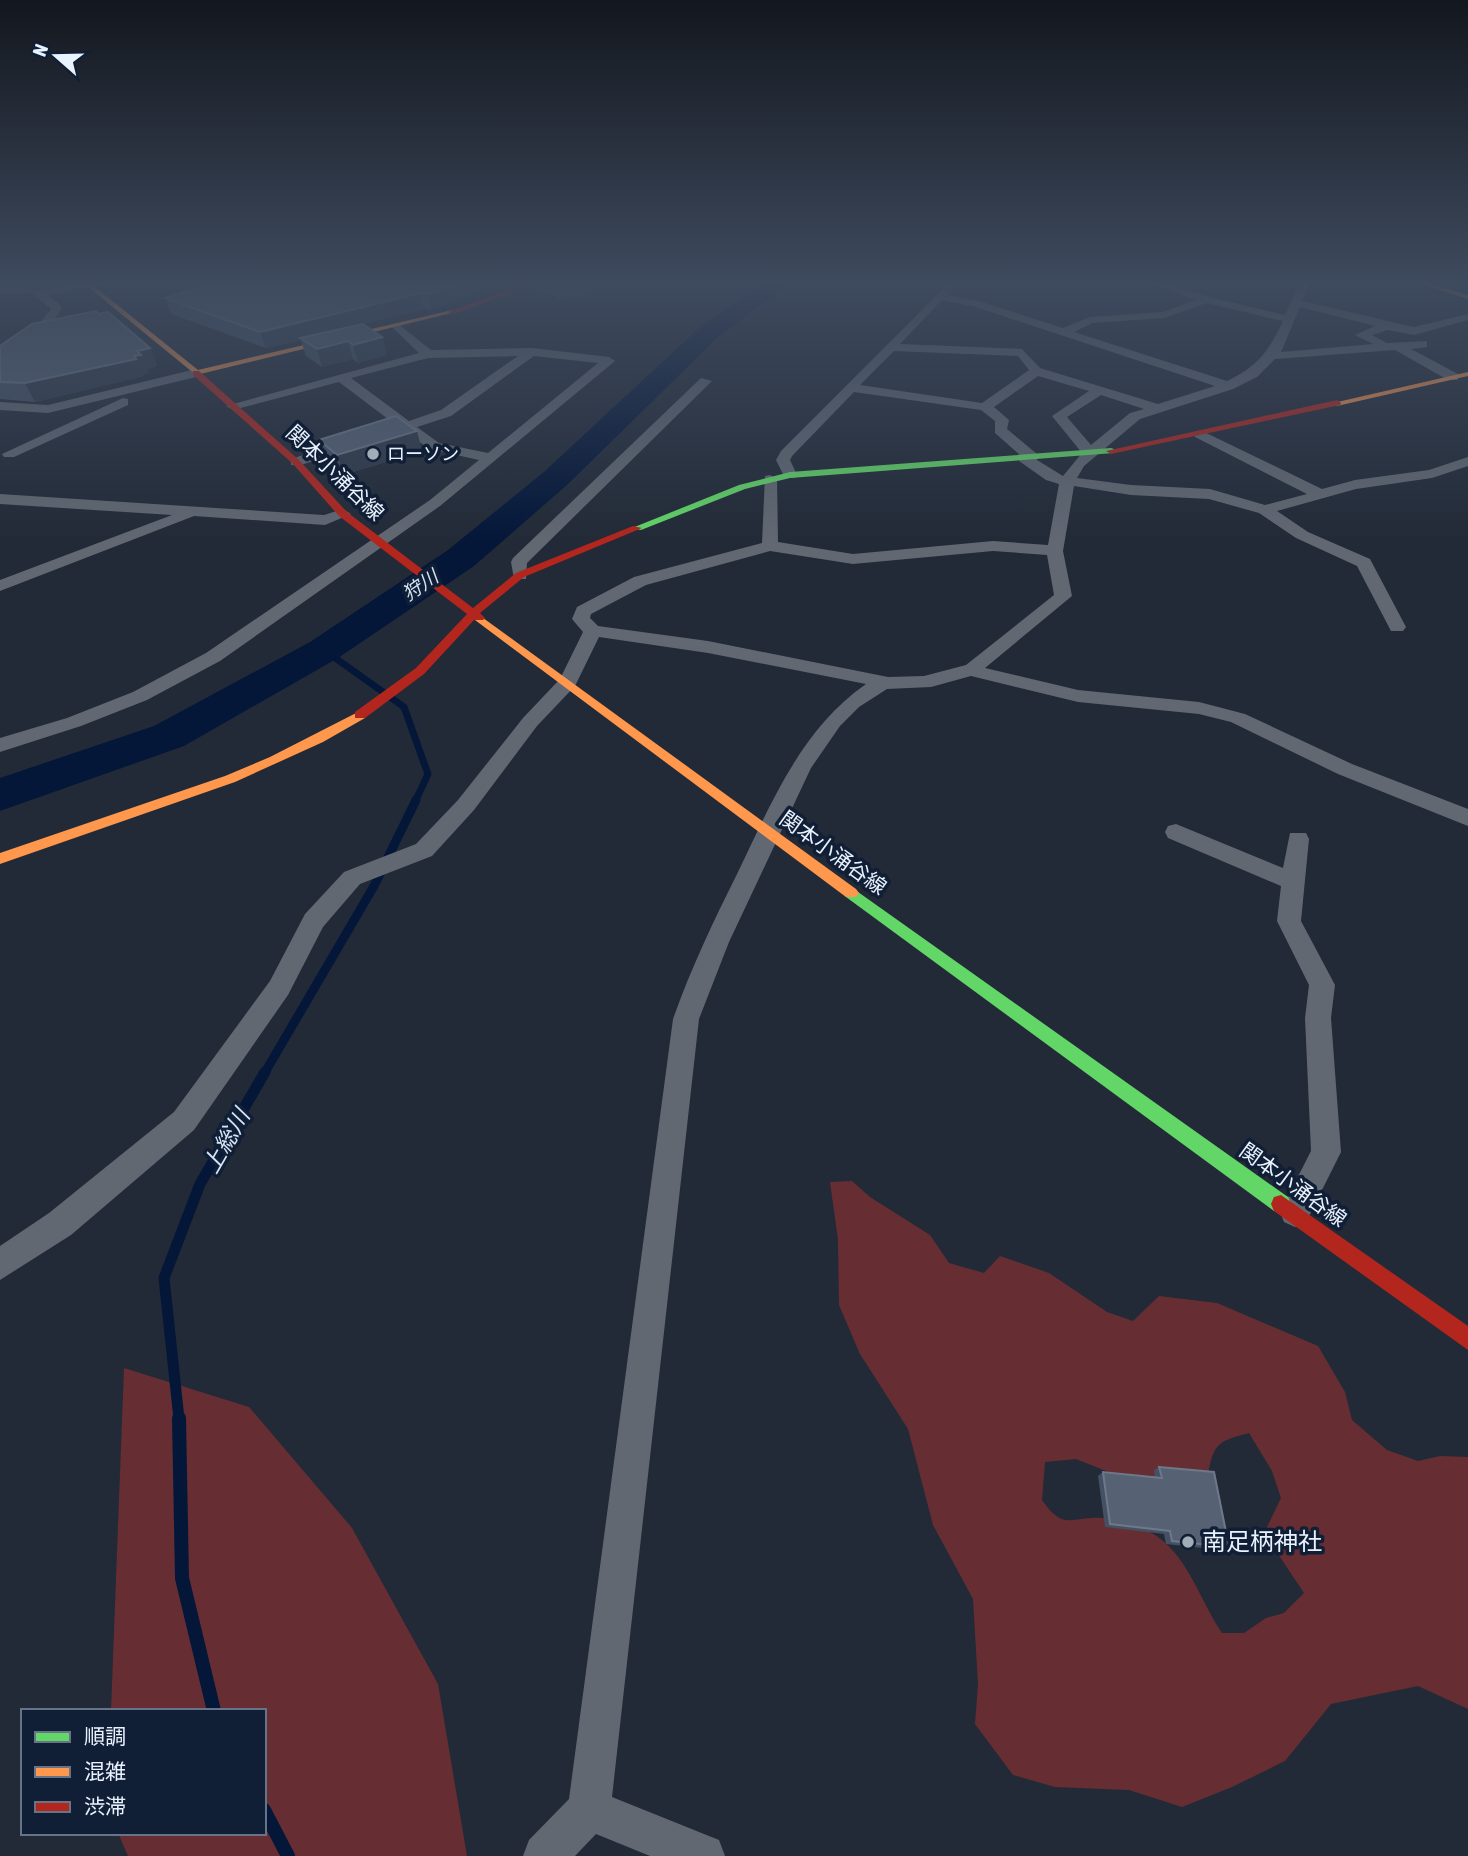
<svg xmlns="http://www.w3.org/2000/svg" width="1468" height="1856" font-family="'Asap Condensed','Noto Sans JP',sans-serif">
  <rect width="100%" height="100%" fill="#222a37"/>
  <g fill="#662e33" fill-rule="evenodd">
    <path d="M852 1181 870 1197 930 1235 949 1263 984 1273 1000 1256 1049 1273 1107 1312 1133 1321 1159 1296 1217 1303 1318 1346 1345 1392 1352 1420 1387 1450 1418 1461 1440 1456 1468 1457V1709L1418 1686 1331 1704 1285 1761 1232 1787 1182 1807 1129 1790 1055 1787 1013 1775 975 1724 978 1684 973 1599 933 1525 908 1429 860 1354 839 1305 838 1240 830 1182ZM1249 1433 1272 1471 1281 1498 1267 1527 1278 1554 1304 1593 1284 1613 1266 1618 1244 1633H1222C1200 1601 1187 1552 1150 1532 1137 1525 1118 1519 1103 1518 1071 1516 1064 1532 1042 1500L1045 1462 1076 1459 1116 1475 1182 1488 1208 1475C1213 1443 1219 1441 1249 1433Z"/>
    <path d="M124 1368 249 1407 352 1528 438 1684 467 1856H128L118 1833H264V1711H111Z"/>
  </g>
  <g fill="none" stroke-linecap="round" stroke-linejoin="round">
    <path stroke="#041739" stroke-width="7" d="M324 650 404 707 428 774 415 802"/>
    <path stroke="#041739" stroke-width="9" d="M264 1074 374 886 416 800"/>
    <path stroke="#041739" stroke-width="11" d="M179 1419 164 1278 200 1184 265 1072"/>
    <g stroke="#041739" stroke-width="14">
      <path d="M179 1418 182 1578 214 1711"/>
      <path d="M264 1810 288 1856"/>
    </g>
    <path fill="#041739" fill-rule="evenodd" d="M765 282H791L717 338 567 485 474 566 338 658 184 746 0 811V778L154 726 310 642 448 550 545 471 699 328Z"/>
    <g fill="#616872" fill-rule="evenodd">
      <path d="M81 282H116L48 295 61 306V310L39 340 0 362V353L31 334 51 309 32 293H0V287L41 290Z"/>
      <path d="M950 282 956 285 948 295 982 302 1063 328 1090 317 1163 312 1195 300 1147 282H1163L1209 297 1285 315 1300 282H1310L1302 301 1414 327 1468 314V320L1414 335 1388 330 1372 335 1387 343 1427 341V347L1411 349 1458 374V380H1448L1395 350 1275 359 1257 377 1233 389 1140 419 1084 466 1077 478 1131 485 1210 489 1265 505 1307 494 1195 437 1193 434 1200 430 1322 489 1355 480 1429 470 1468 457V466L1432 478 1356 489 1277 511 1308 532 1370 559 1406 627 1403 631H1391L1357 566 1296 538 1259 513 1209 499 1131 495 1074 486 1063 551 1072 596 985 668 1078 690 1199 702 1245 714 1352 764 1468 809V826L1338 774 1231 722 1199 714 1078 702 971 676 931 687 887 689 859 707 840 726 811 768 729 942 699 1019 612 1797 719 1840 725 1856H650L596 1834 575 1856H523L529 1840 569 1799 673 1019C691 968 714 920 738 872 771 804 801 729 866 684L708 653 599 637 575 686 537 726 474 810 432 856 360 884 323 927 288 995 194 1130 71 1235 0 1280V1246L49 1213 174 1112 270 981 305 914 344 872 416 844 458 800 523 718 560 679 583 632 572 619 577 607 634 577 762 543 765 476 770 475 777 479 778 542 853 554 993 541 1048 545 1059 484 1046 480 1019 461 1017 458 1020 455 995 433V421L981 410 854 392 792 456 790 460 797 475 795 478H785L776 460 781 451ZM942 300 976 307 1215 386 1158 404 1040 368 1022 349 900 344ZM1207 303 1283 321C1269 351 1257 367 1227 381L1074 332 1092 323 1164 318ZM1300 307 1375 326 1355 335 1373 344 1281 352ZM894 351 1018 356 1029 370 982 403 860 385ZM1038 376 1089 391 1052 416 1082 453 1063 476 1037 460V454L1007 429 1009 420 994 407ZM1101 395 1144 409 1130 413 1091 445 1067 417ZM770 551 853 564 993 551 1047 555 1054 595 966 665 924 676 888 677 708 641 598 626 590 618 591 614 646 585Z"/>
      <path d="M397 323 431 350 532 348 609 357 615 361 440 506 220 661 147 700 81 726 0 752V738L67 718 133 692 206 653 430 500 479 460 429 449 405 431 301 465H291V459L396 425 339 382 233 410 226 406 419 353 393 328 391 326ZM518 356 441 410 409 421 351 378 428 358ZM534 356 598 363 488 453 439 443 417 427 451 416Z"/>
      <path d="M196 369 202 373 200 376 48 413 0 410V402L48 405Z"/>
      <path d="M701 378 712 381 527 563 526 579H514L511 562 513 558Z"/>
      <path d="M123 398 128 399V405L14 457H4L2 454Z"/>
      <path d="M0 494 324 515 343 509 351 514 325 525 194 516 0 591V580L172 515 0 504Z"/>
      <path d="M1176 824 1283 868 1290 833H1306L1309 839 1301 921 1335 985 1331 1018 1341 1152 1306 1222 1295 1227 1284 1222 1280 1212 1311 1151 1305 1018 1309 985 1277 921 1281 886 1168 838 1165 832 1168 826Z"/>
    </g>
    <g fill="#63d668" fill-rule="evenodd">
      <path d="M1111 448 1114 449V453L790 478 745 489 641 530 632 528 739 485 790 472Z"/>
      <path d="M851 887 1288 1197 1291 1204 1288 1211 1281 1213 1274 1211 846 897 843 893 846 889Z"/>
    </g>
    <g fill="#ff974d" fill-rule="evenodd">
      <path d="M82 282H89L198 370 452 310 456 312 196 375Z"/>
      <path d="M1414 282H1425L1468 295V299Z"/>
      <path d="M1468 372V376L1337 406 1333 403Z"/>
      <path d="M479 615 856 889 859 893 856 897H846L475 620V616Z"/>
      <path d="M360 711 365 712V718L323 742 235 782 0 864V853L225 776 270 757Z"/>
    </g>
    <g fill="#b3261e" fill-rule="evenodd">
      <path d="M531 282H541L455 314 448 312Z"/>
      <path d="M193 371H199L299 460 347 512 473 608 516 573 633 526 642 528 524 577 480 613 485 618 483 620H474L424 674 365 718H355V712L416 668 467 614 339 516 293 464 193 375Z"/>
      <path d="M1337 400 1341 403 1340 405 1111 454 1106 451Z"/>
      <path d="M1281 1195 1468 1326V1350L1274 1211 1271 1204 1274 1197Z"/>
    </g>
  </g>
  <g fill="#445063">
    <path d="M214 282H513L431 310 424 309 363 324 382 337 387 355 358 363 353 359 322 367 306 356 301 340 266 348 171 314 165 298Z"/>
    <path d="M533 282H591L592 293 562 299 534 289Z"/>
    <path d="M0 346 150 348 157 366 147 369 149 373 143 374 144 376 35 402 0 399Z"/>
    <path d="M319 440 422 451 343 475 325 460Z"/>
    <path d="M1159 1467 1229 1547 1222 1550 1166 1544 1164 1534 1105 1527 1098 1476 1103 1472 1155 1478 1154 1470Z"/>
  </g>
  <g fill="#2f3a4a">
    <path d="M465 282H513L431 310 428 294Z"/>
    <path d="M566 282H591L592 293 562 299 560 283Z"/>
    <path d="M421 293 424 309 302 339 300 338 301 340 266 348 260 332Z"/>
    <path d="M382 337 387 355 358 363 353 345Z"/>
    <path d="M348 341 353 359 322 367 317 349Z"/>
    <path d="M150 348 157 366 147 369 149 373 143 374 144 376 35 402 25 383Z"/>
    <path d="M417 431 422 451 343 475 337 455Z"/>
  </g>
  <g fill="#566274" stroke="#6d7889" stroke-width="2">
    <path d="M214 282H465L428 294 421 293 260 332 165 298Z"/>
    <path d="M96 311 99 314 108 312 150 348 137 351 141 355 134 356 136 359 25 383 0 382V346L32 324Z"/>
    <path d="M363 324 382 337 353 345 348 341 317 349 300 338Z"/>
    <path d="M396 416 417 431 337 455 319 440Z"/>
    <path d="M1159 1467 1214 1472 1229 1547 1172 1541 1170 1531 1110 1524 1103 1472 1162 1478Z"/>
  </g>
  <linearGradient id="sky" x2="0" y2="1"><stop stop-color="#13171e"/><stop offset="0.52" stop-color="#3e4a5e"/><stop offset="1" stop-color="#3e4a5e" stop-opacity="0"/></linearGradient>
  <rect width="1468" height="542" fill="url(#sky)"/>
  <g fill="#a3acb9" stroke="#101f36" stroke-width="2.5">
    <circle cx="373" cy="454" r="7"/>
    <circle cx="1188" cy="1542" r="7"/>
  </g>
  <g text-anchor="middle" stroke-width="7" stroke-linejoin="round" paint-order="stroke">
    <g font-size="18" fill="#e9f2ff" stroke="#101f36" text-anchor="start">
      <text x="387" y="460">ローソン</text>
    </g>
    <g font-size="19" font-style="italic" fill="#d6e4f8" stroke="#101f36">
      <text transform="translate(420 585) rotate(-34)" y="7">狩川</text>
    </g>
    <g font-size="21" fill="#e9f2ff" stroke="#101f36">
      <text transform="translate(335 473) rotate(44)" y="7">関本小涌谷線</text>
      <text transform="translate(833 853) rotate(36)" y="7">関本小涌谷線</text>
      <text transform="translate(1293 1185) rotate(36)" y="7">関本小涌谷線</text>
    </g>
    <g font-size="23" font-style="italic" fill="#d6e4f8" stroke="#101f36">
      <text transform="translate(226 1141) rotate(-60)" y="8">上総川</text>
    </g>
    <g font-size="24" fill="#e9f2ff" stroke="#101f36" text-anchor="start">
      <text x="1202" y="1550">南足柄神社</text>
    </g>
  </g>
  <rect x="21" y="1709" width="245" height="126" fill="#101f36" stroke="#677386" stroke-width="2"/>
  <rect x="35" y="1732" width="35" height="10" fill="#63d668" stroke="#677386" stroke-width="2"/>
  <text x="84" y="1744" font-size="21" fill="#e9f2ff">順調</text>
  <rect x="35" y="1767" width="35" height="10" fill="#ff974d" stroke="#677386" stroke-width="2"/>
  <text x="84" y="1779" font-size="21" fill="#e9f2ff">混雑</text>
  <rect x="35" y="1802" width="35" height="10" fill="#b3261e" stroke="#677386" stroke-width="2"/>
  <text x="84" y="1814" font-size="21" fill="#e9f2ff">渋滞</text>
  <g transform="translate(56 56) rotate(290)" stroke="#101f36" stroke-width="5" paint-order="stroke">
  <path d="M0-5L12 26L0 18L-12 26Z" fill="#e9f2ff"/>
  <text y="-10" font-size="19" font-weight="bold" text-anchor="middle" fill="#e9f2ff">N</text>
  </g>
</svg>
